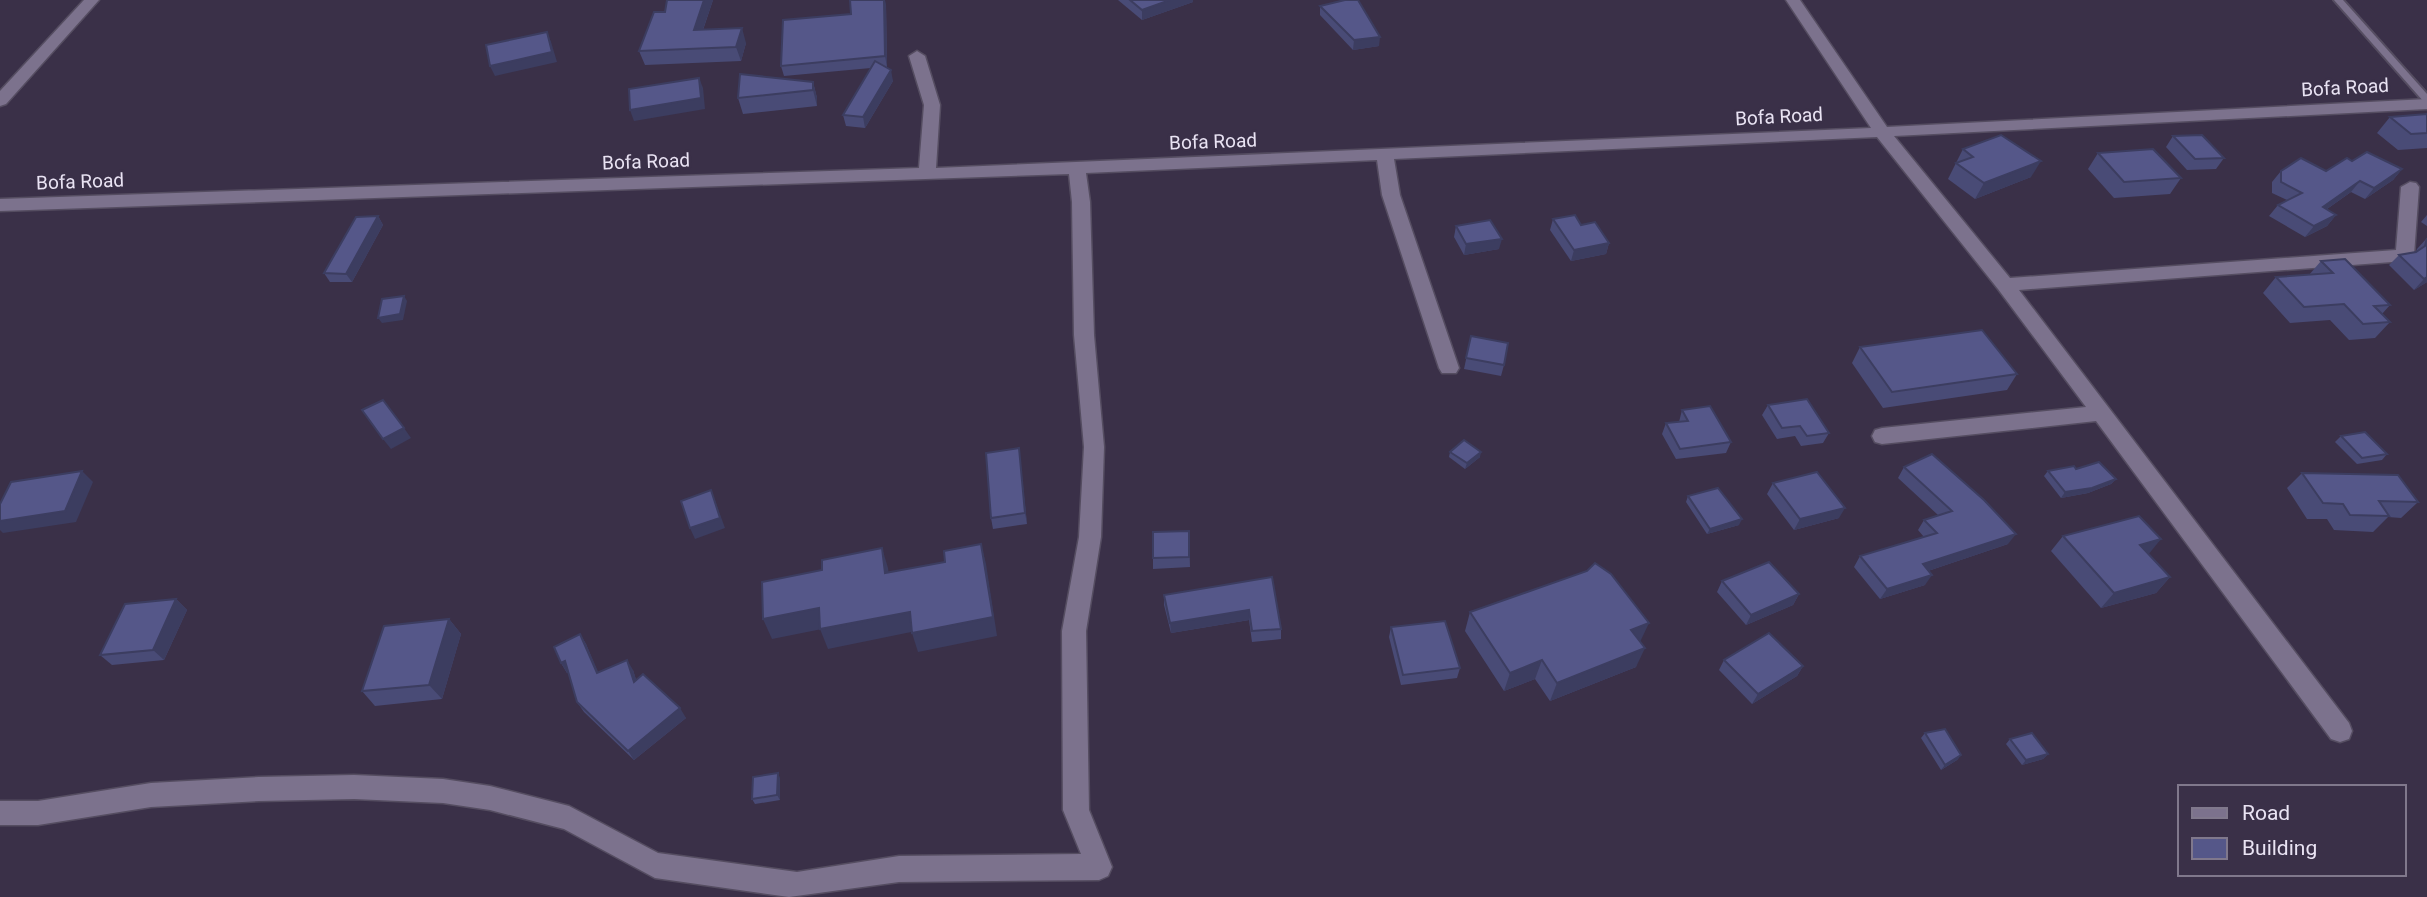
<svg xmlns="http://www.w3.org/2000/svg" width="2427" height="897" font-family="Roboto,sans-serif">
  <rect width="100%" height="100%" fill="#3a3048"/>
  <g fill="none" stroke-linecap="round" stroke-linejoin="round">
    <defs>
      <path id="service" d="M2334 0H2343L2427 94V103L2424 102Z"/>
      <g id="minor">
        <path d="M84 0H99L6 104 0 106V91Z"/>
        <path d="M1786 0H1800L1887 127 2427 99V109L1894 136 2010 278 2396 250 2401 187 2410 182 2416 183 2419 187 2414 255 2405 261 2019 290 2349 723 2352 731 2349 739 2340 742 2331 739 2096 421 1882 444 1875 442 1872 436 1875 430 1882 428 2086 407 1998 289 1877 137 1394 159 1400 195 1459 368 1456 373H1442L1439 368 1382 195 1377 160 1086 173 1090 202 1094 335 1104 447 1101 537 1086 631 1089 810 1112 867 1108 876 1099 880 899 882 789 897 655 878 564 829 490 810 443 803 354 799 259 801 151 807 38 825H0V801H38L151 783 259 777 354 775 443 779 490 786 569 806 658 853 797 872 899 856 1081 854 1063 810 1062 631 1079 537 1084 447 1074 335 1072 202 1069 174 0 211V199L919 168 924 105 909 56 917 51 925 56 940 105 936 168 1871 128Z"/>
      </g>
    </defs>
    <use href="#service" stroke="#554d61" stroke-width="4"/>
    <use href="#minor" stroke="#554d61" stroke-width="3"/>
    <use href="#service" fill="#7c728d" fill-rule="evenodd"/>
    <use href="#minor" fill="#7c728d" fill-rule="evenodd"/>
  </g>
  <g fill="#494b76">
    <path d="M667 0H713L703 30 746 43 741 61 645 65 639 51 665 12Z"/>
    <path d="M1118 0H1193V2L1142 20Z"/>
    <path d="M886 4 887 67H885L893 81 865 128 846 126 843 115 871 68 784 76 781 66Z"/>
    <path d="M1320 6 1379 46 1353 50 1320 15Z"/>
    <path d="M813 82 817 98V106L743 114 738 98Z"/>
    <path d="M2427 114V148L2398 150 2377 133 2390 117Z"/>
    <path d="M2173 136 2224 158 2216 169 2187 170 2166 147Z"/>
    <path d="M1963 149 2031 177 1975 199 1948 179Z"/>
    <path d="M2098 153 2181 178 2170 194 2114 198 2088 169Z"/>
    <path d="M2352 161 2402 169 2393 180 2365 199 2351 192 2327 209 2336 215 2327 226 2305 237 2269 216 2278 205 2287 200 2272 193V182L2281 171H2326Z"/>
    <path d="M2427 215V226L2421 222Z"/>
    <path d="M378 216 383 225 352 282H330L324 273Z"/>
    <path d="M1553 219 1581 225 1609 243 1606 254 1571 261 1550 230Z"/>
    <path d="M1456 226 1499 249 1464 255 1454 237Z"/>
    <path d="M2427 238V282L2414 290 2389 265 2399 255 2416 252 2417 249Z"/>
    <path d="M2321 261 2390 305 2382 314 2390 322 2375 338 2349 340 2330 320 2290 323 2263 293 2276 277 2309 275Z"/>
    <path d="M1471 336 1504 365 1501 376 1464 369Z"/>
    <path d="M1860 347 2017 374 2007 390 1883 408 1852 363Z"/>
    <path d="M1768 405 1829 433 1823 443 1801 446 1795 436 1777 439 1762 415Z"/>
    <path d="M1682 410 1731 442 1726 453 1676 459 1662 434 1666 423 1679 422Z"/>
    <path d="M2341 436 2387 454 2382 460 2357 464 2335 442Z"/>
    <path d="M1019 448 1027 524 993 529 991 518Z"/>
    <path d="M1450 452 1480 457 1465 469 1449 457Z"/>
    <path d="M1904 467 2008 544 1928 571 1925 585 1880 599 1854 567 1860 556 1924 537 1918 530 1924 520 1938 515 1898 478Z"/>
    <path d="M2076 469 2116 479 2111 484 2088 493 2061 498 2044 476 2048 471Z"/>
    <path d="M2302 473 2418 502 2401 518 2388 517 2373 532 2334 530 2327 519H2307L2287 488Z"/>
    <path d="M1773 483 1839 518 1794 530 1767 494Z"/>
    <path d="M1688 496 1739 525 1707 534 1686 502Z"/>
    <path d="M1189 531 1190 567 1153 569V558Z"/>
    <path d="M2063 536 2148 554 2170 577 2156 593 2101 608 2051 551Z"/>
    <path d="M1272 577 1281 629V639L1252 642 1249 620 1171 633 1164 605V595Z"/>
    <path d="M1722 581 1799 594 1793 605 1746 625 1717 592Z"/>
    <path d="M176 599 187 610 164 660 112 665 100 655Z"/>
    <path d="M1470 612 1640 642 1636 667 1550 701 1535 679 1504 691 1465 631Z"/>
    <path d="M449 619 461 634 442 699 375 706 362 691Z"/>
    <path d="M1391 627 1460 668 1457 678 1401 685 1389 637Z"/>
    <path d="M580 634 586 644 598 673 633 670 636 680 686 718 634 760 584 712 577 702 568 672 567 673 561 663Z"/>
    <path d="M1724 660 1803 666 1797 676 1752 704 1719 670Z"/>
    <path d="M1925 733 1961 755 1957 760 1941 770 1921 738Z"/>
    <path d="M2010 739 2048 754 2043 759 2022 765 2006 744Z"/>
    <path d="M780 778V800L755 804 752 799Z"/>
  </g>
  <g fill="#3c3d60">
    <path d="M704 0H713L698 44 694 30Z"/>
    <path d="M884 0H885L886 4 887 67 885 56Z"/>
    <path d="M1170 0H1193V2L1142 20V10Z"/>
    <path d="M742 28 746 43 741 61 736 47Z"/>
    <path d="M547 32 551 42 557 62 495 76 490 66Z"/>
    <path d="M1380 37 1379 46 1353 50 1354 40Z"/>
    <path d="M891 70 893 81 865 128 863 117Z"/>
    <path d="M699 78 703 88 705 109 634 121 630 110Z"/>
    <path d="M813 82 817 98V106L813 90Z"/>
    <path d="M2041 161 2031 177 1975 199 1984 183Z"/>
    <path d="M2402 169 2393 180 2365 199 2374 188Z"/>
    <path d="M2360 181 2351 192 2314 218 2323 207Z"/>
    <path d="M2336 215 2327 226 2305 237 2314 226Z"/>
    <path d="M378 216 383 225 352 282 346 274Z"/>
    <path d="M1502 239 1499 249 1464 255 1466 244Z"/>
    <path d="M1609 243 1606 254 1571 261 1574 250Z"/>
    <path d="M2427 277V282L2414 290 2424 279Z"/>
    <path d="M404 296 407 301 403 320 382 323 378 318Z"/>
    <path d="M404 428 411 438 391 449 383 439Z"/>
    <path d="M1019 448 1020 459 1027 524 1025 513Z"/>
    <path d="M1481 452 1480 457 1465 469 1467 463Z"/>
    <path d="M82 471 93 482 76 522 3 533 0 530V521Z"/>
    <path d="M2116 479 2111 484 2088 493 2061 498 2065 492Z"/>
    <path d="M711 490 725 528 695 539 690 528Z"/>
    <path d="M1845 508 1839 518 1794 530 1800 519Z"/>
    <path d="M1742 519 1739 525 1707 534 1710 529Z"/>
    <path d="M2016 534 2008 544 1916 575 1923 564Z"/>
    <path d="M2161 539 2148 555 2140 545Z"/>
    <path d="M981 544 986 564 997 636 918 652 912 633Z"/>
    <path d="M882 548 888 568 891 593 885 573Z"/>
    <path d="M1932 575 1925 585 1880 599 1887 589Z"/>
    <path d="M2170 577 2156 593 2101 608 2114 593Z"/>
    <path d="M1799 594 1793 605 1746 625 1751 615Z"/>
    <path d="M176 599 187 610 164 660 153 650Z"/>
    <path d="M819 608 827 628 772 639 763 619Z"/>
    <path d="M1249 610V620L1171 633 1170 623Z"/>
    <path d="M910 612 916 631 828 649 820 629Z"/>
    <path d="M449 619 461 634 442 699 429 685Z"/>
    <path d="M1649 623 1640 642 1631 630Z"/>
    <path d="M580 634 586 644 603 683 597 673Z"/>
    <path d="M1645 648 1636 667 1550 701 1557 683Z"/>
    <path d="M627 660 633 670 640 691 634 682Z"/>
    <path d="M1542 660 1535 679 1504 691 1510 673Z"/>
    <path d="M565 661 572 671 567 673 561 663Z"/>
    <path d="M1803 666 1797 676 1752 704 1758 694Z"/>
    <path d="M680 708 686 718 634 760 628 751Z"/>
    <path d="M2048 754 2043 759 2022 765 2026 760Z"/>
    <path d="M1961 755 1957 760 1941 770 1945 765Z"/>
    <path d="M778 773 780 778V800L777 795Z"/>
  </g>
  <g fill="#555789" stroke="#3c3d60" stroke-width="2">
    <path d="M667 0H704L694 30 742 28 736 47 639 51 654 12H665Z"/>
    <path d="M850 0H884L885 56 781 66 783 20 851 14Z"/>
    <path d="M1130 0H1170L1142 10Z"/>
    <path d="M1345 0H1358L1380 37 1354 40 1320 6Z"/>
    <path d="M547 32 552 52 490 66 486 45Z"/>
    <path d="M875 61 891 70 863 117 843 115Z"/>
    <path d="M740 74 813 82V90L738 98Z"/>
    <path d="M699 78 701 98 630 110 629 89Z"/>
    <path d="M2427 114V133L2411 134 2390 117Z"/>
    <path d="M2001 135 2041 161 1984 183 1956 163 1973 157 1963 149Z"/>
    <path d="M2202 135 2224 158 2195 159 2173 136Z"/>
    <path d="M2153 149 2181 178 2124 182 2098 153Z"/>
    <path d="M2367 152 2402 169 2374 188 2360 181 2323 207 2336 215 2314 226 2278 205 2302 193 2281 182V171L2301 158 2326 171 2347 158 2352 161Z"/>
    <path d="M1575 215 1581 225 1595 222 1609 243 1574 250 1553 219Z"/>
    <path d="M378 216 346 274 324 273 356 217Z"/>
    <path d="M1490 220 1502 239 1466 244 1456 226Z"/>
    <path d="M2427 238V277L2424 279 2399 255 2416 252 2425 246Z"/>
    <path d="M2345 259 2390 305 2374 306 2390 322 2363 324 2344 304 2304 307 2276 277 2333 273 2321 261Z"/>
    <path d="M404 296 400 314 378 318 382 299Z"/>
    <path d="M1982 330 2017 374 1892 392 1860 347Z"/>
    <path d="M1471 336 1508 343 1504 365 1466 358Z"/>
    <path d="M1807 399 1829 433 1807 436 1800 426 1782 428 1768 405Z"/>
    <path d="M383 400 404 428 383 439 362 410Z"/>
    <path d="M1710 406 1731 442 1680 449 1666 423 1688 421 1682 410Z"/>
    <path d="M2365 432 2387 454 2362 458 2341 436Z"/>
    <path d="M1464 440 1481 452 1467 463 1450 452Z"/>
    <path d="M1019 448 1025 513 991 518 986 453Z"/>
    <path d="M1932 454 1984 500 2016 534 1923 564 1932 575 1887 589 1860 556 1937 533 1924 520 1952 511 1904 467Z"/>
    <path d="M2099 462 2116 479 2092 488 2065 492 2048 471 2074 466 2076 469Z"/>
    <path d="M82 471 65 511 0 521V504L11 482Z"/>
    <path d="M1817 472 1845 508 1800 519 1773 483Z"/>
    <path d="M2302 473 2398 475 2418 502 2379 501 2389 516 2350 515 2343 504 2323 503Z"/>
    <path d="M1718 488 1742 519 1710 529 1688 496Z"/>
    <path d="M711 490 720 518 690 528 681 501Z"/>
    <path d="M2139 516 2161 539 2140 545 2170 577 2114 593 2063 536Z"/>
    <path d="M1189 531V557L1153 558V532Z"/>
    <path d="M981 544 993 617 912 633 910 612 820 629 819 608 763 619 762 582 822 570V560L882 548 885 573 945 562 944 551Z"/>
    <path d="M1769 562 1799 594 1751 615 1722 581Z"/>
    <path d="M1595 563 1611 574 1649 623 1631 630 1645 648 1557 683 1542 660 1510 673 1470 612 1587 571Z"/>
    <path d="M1272 577 1281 629 1252 631 1249 610 1170 623 1164 595Z"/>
    <path d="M176 599 153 650 100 655 125 604Z"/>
    <path d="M449 619 429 685 362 691 384 626Z"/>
    <path d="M1445 621 1460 668 1403 675 1391 627Z"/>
    <path d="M1769 633 1803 666 1758 694 1724 660Z"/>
    <path d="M580 634 597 673 627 660 634 682 643 674 680 708 628 751 577 702 565 661 561 663 554 647Z"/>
    <path d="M1945 729 1961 755 1945 765 1925 733Z"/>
    <path d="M2032 733 2048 754 2026 760 2010 739Z"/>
    <path d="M778 773 777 795 752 799 753 777Z"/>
  </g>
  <g text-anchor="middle" stroke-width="5" stroke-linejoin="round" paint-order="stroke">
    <g font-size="19" fill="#e9e3f3" stroke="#3a3048">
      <text transform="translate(2345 87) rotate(-3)" y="7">Bofa Road</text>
      <text transform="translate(1779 116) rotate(-3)" y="7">Bofa Road</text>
      <text transform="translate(1213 141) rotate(-2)" y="7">Bofa Road</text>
      <text transform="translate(646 161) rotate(-2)" y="7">Bofa Road</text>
      <text transform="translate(80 181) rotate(-2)" y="7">Bofa Road</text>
    </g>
  </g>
  <rect x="2178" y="785" width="228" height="91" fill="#3a3048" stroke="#80788c" stroke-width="2"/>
  <rect x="2192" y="808" width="35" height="10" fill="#7c728d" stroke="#80788c" stroke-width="2"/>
  <text x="2242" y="820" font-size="21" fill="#e9e3f3">Road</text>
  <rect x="2192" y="838" width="35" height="21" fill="#555789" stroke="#80788c" stroke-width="2"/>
  <text x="2242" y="855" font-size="21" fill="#e9e3f3">Building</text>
</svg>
